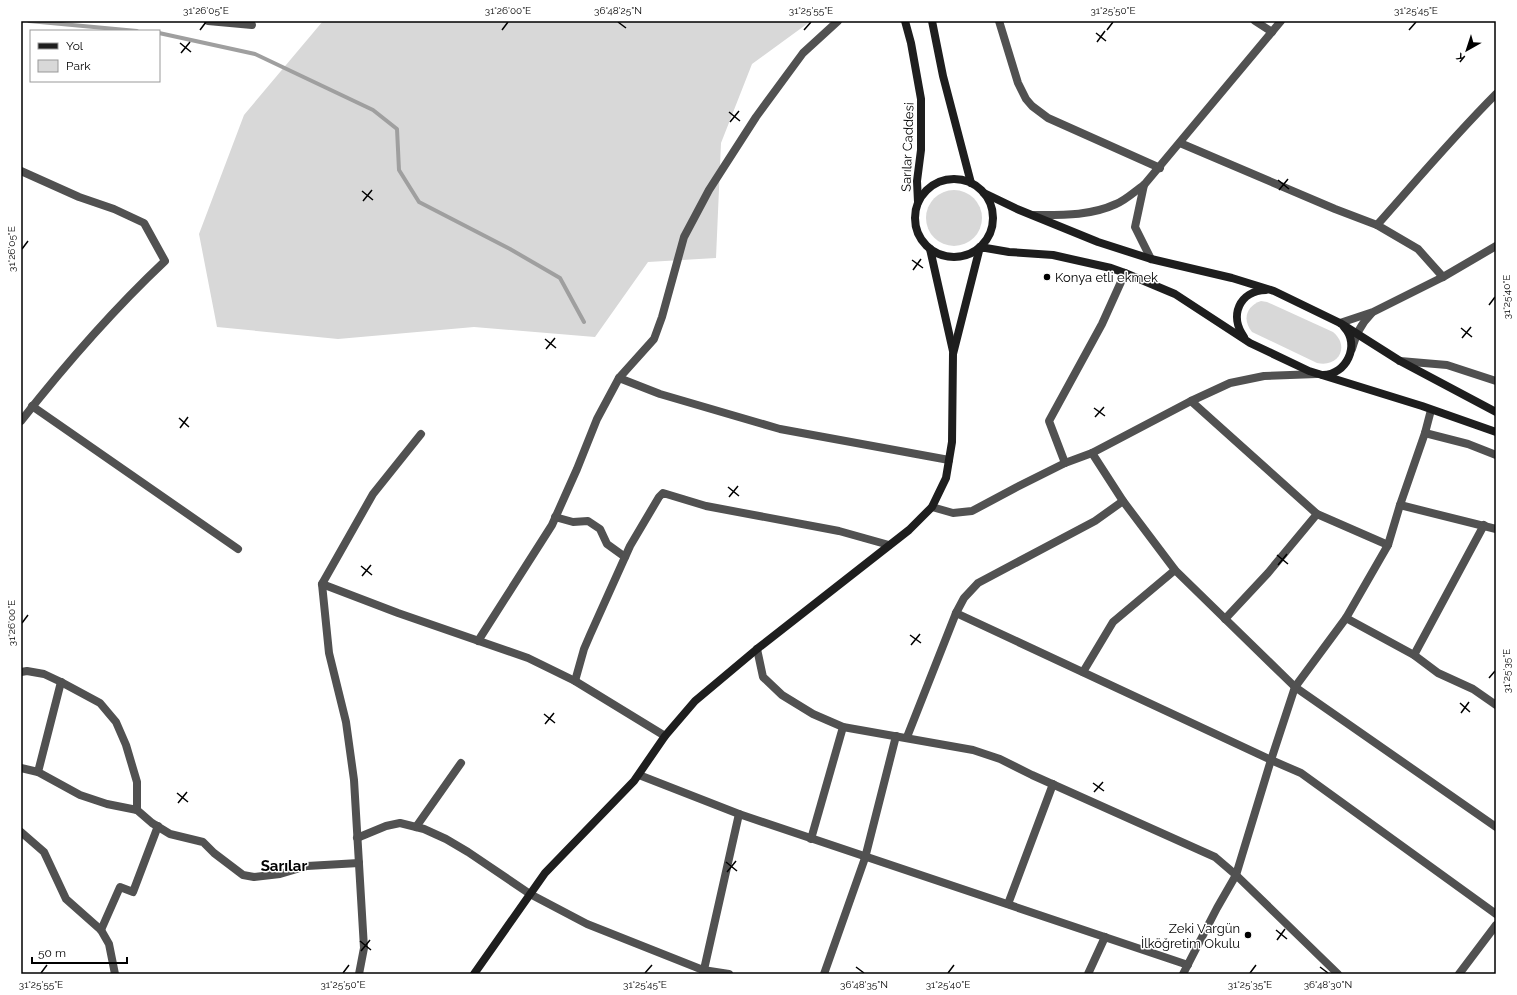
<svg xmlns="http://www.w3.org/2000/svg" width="1517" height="995" font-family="Raleway,sans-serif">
  <rect width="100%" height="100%" fill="#fff"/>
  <g fill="#d8d8d8">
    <path d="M323 21H811L752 64 721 143 716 258 648 262 595 337 474 327 338 339 217 327 199 234 244 115Z"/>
    <circle cx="954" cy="218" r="28"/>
    <path d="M1261 301 1267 302 1333 332C1350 346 1339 368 1317 363L1252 332C1242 320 1246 306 1261 301Z"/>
  </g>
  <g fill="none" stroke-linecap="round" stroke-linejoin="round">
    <g stroke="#9f9f9f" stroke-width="4">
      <path d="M29 21 137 31"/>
      <path d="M159 33 255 54 373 110 397 129 399 170 419 202 510 249 560 278 584 322"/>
    </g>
    <g stroke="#515151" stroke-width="8">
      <path d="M208 21 252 25"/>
      <path d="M999 21 1018 83 1026 99 1032 106 1048 118 1160 168"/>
      <path d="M1255 21 1272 32"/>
      <path d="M1180 143 1335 209 1377 225"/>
      <path d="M21 171 79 197 114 209 144 223 165 261C113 310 65 365 21 421"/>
      <path d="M1144 185 1135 227 1151 259"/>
      <path d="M1034 215C1062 215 1090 216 1116 204 1126 200 1135 191 1144 185L1281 21"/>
      <path d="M1443 277 1418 249 1377 225C1416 181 1454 136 1496 94"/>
      <path d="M1340 323 1373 312 1443 277 1496 246"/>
      <path d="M1352 349C1356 335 1360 325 1371 314"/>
      <path d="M1400 361 1447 365 1496 381"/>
      <path d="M619 378 660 394 780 429 949 460"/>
      <path d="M1191 401 1317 514 1388 545"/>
      <path d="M32 406 238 549"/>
      <path d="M1425 433 1468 444 1496 455"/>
      <path d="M1092 453 1123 501 1175 570 1295 687 1496 827"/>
      <path d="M1065 463 1049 421 1102 324 1125 273"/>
      <path d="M1400 505 1496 529"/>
      <path d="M932 507 953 513 972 511 1017 487 1065 463 1092 453 1191 401 1230 383 1264 376 1317 374"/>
      <path d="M555 517 573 522 588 521 600 529 607 544 625 557"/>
      <path d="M322 584 398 613 528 658 575 681 665 736"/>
      <path d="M956 613 1271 760 1301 773 1496 914"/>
      <path d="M1346 618 1414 655 1438 673 1473 689 1496 705"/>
      <path d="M1225 619 1268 573 1317 514"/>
      <path d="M478 641 552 525 577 469 597 419 619 378 654 339 662 317 684 237 709 190 756 117 803 53 838 21"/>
      <path d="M757 649 763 677 782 695 813 714 843 727 973 750 1000 759 1032 775 1215 857 1236 875 1338 974"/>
      <path d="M1414 655 1484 525"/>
      <path d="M21 672 27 671 44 674 61 682 100 703 116 722 126 745 137 782V810"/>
      <path d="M1083 672 1113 622 1175 570"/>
      <path d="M575 681 584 649 590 635 630 546 659 497 663 493 706 506 839 531 889 545"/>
      <path d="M61 682 38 772 80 795 107 804 137 810 152 823 170 834 203 842 214 853 243 875 254 877 280 874 307 866 359 863"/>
      <path d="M907 737 956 613 964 598 978 583 1095 521 1123 501"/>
      <path d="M21 768 38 772"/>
      <path d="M639 775 739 814 1188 965"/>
      <path d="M416 827 461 763"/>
      <path d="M21 832 44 852 66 899 101 930 109 944 115 974"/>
      <path d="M357 838 386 826 400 823 424 829 446 839 468 852 530 894 587 924 703 970 729 974"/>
      <path d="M811 839 843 727"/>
      <path d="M1008 904 1053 784"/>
      <path d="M101 930 120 887 133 892 158 826"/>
      <path d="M359 974 364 948 354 780 346 722 329 653 322 584 373 494 421 434"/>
      <path d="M703 974 739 814"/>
      <path d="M824 974 865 858 896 736"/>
      <path d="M1088 974 1105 937"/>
      <path d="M1183 974 1217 908 1236 875 1271 760 1295 687 1346 618 1388 545 1400 505 1425 433 1431 410"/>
      <path d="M1459 974 1496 925"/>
    </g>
    <g stroke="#1e1e1e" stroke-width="8">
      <path d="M905 21 911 43 921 99V150L917 181 918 202"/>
      <path d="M932 21 943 76 971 183"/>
      <circle cx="954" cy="218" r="39"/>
      <path d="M984 193 1017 209 1098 242 1151 259 1232 278 1274 291 1340 323 1400 361 1496 412"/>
      <path d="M930 249 953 351"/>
      <path d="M1244 337C1229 316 1239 291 1266 290"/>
      <path d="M1323 375C1346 375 1361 345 1344 327"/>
      <path d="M474 974 545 873 634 781 665 736 695 701 757 649 909 530 932 507 946 478 952 442 953 354 980 247 1009 252 1053 255 1111 268 1125 273 1175 294 1250 343 1309 371 1422 406 1496 432"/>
    </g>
  </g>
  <path fill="none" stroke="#000" stroke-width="1.5" d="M618 22 626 28M200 30 206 22M502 30 508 22M804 30 811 22M1107 30 1113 22M1409 30 1416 22M1096 33 1106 41M1097 42 1105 31M180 43 191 52M181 53 190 42M729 112 740 121M730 122 739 111M1278 180 1289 189M1279 190 1288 179M362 191 373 200M363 201 372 190M22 249 28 241M912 260 923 268M913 270 921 259M1489 305 1495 297M1461 328 1472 337M1462 338 1471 327M545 339 556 348M546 349 555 338M1094 408 1105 416M1095 417 1104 407M179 418 189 427M180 428 188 417M728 487 739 496M729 497 738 486M1277 555 1288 564M1278 565 1287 554M361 566 372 575M362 576 371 565M22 623 28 615M910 635 921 643M911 645 920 634M1489 678 1495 671M1460 703 1470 712M1461 713 1469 702M544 714 555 723M545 724 554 713M1093 783 1104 791M1094 792 1103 782M177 793 188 802M178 803 187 792M726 862 737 871M727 872 736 861M1276 930 1287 939M1277 940 1285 929M360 941 371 950M361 951 370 940M856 967 864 973M1320 967 1328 973M41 973 47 965M343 973 349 965M645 973 652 965M948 973 954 965M1250 973 1256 965"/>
  <g fill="#000" stroke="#fff" stroke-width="1.5">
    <circle cx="1047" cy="277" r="4"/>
    <circle cx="1248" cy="935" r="4"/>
  </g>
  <g text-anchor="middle" stroke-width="3" stroke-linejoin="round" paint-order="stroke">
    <g font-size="13" fill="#000" stroke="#fff">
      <text transform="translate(907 147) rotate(-88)" y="5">Sarılar Caddesi</text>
    </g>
    <g font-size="13" fill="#000" stroke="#fff" text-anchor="start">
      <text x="1055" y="282">Konya etli ekmek</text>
      <text x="1240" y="933" text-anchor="end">Zeki Vargün<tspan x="1240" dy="15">İlköğretim Okulu</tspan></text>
    </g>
    <g font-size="15" font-weight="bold" fill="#000" stroke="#fff">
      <text x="284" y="871">Sarılar</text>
    </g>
  </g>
  <rect width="1517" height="995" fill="none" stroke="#ffffff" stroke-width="44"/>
  <rect x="30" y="30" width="130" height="52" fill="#ffffff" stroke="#999999"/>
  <rect x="38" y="43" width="20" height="6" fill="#1e1e1e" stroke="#999999"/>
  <text x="66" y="50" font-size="12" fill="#000000">Yol</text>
  <rect x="38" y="60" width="20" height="12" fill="#d8d8d8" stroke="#999999"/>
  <text x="66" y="70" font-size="12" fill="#000000">Park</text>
  <g transform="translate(1467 50) rotate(219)" stroke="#ffffff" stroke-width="3" paint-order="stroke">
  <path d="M0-3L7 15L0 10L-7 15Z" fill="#000000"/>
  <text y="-6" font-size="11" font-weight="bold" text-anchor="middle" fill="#000000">K</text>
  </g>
  <path d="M32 957v6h95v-6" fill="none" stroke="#000000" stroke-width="2"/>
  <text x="38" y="957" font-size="12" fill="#000000" stroke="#ffffff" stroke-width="3" paint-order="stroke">50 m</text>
  <rect x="22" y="22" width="1473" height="951" fill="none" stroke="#000" stroke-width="1.5"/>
  <g font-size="10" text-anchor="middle" fill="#000">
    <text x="206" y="14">31°26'05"E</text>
    <text x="508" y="14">31°26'00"E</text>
    <text x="618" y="14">36°48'25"N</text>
    <text x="811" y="14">31°25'55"E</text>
    <text x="1113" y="14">31°25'50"E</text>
    <text x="1416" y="14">31°25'45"E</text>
    <text transform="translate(11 249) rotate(-90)" y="4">31°26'05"E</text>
    <text transform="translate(1506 297) rotate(-90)" y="4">31°25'40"E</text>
    <text transform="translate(11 623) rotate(-90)" y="4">31°26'00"E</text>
    <text transform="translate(1506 671) rotate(-90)" y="4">31°25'35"E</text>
    <text x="41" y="988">31°25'55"E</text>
    <text x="343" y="988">31°25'50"E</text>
    <text x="645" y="988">31°25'45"E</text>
    <text x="864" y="988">36°48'35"N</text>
    <text x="948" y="988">31°25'40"E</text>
    <text x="1250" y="988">31°25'35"E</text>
    <text x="1328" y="988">36°48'30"N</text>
  </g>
</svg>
